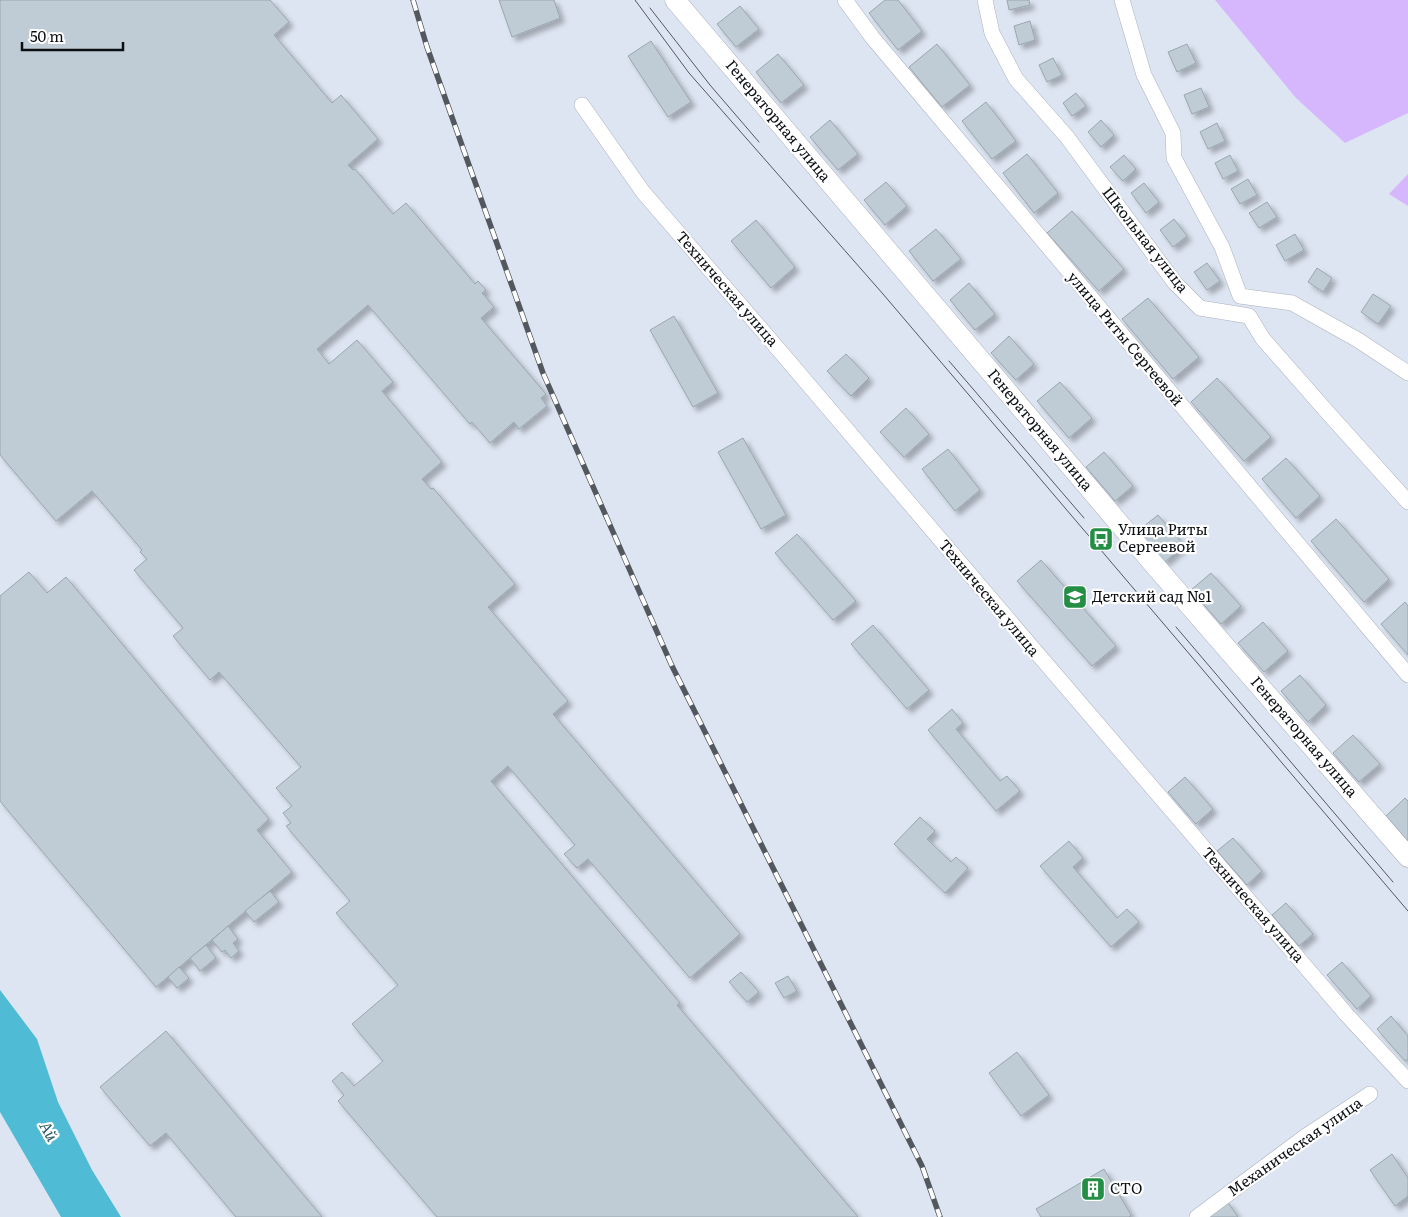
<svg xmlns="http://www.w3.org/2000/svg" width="1408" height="1217" font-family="Literata,serif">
  <defs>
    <filter id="shadow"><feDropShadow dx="4.5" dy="4.5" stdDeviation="2.5" flood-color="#0004"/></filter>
  </defs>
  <rect width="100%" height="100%" fill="#dde5f2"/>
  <g fill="#d6b7fe">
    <path d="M1215 0H1408V113L1345 143 1296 98Z"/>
    <path d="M1408 174V206L1389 194Z"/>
  </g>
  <path fill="#4fbbd4" d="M0 990 37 1039 58 1102 92 1170 121 1217H61L0 1112Z"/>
  <g fill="#bfccd5" stroke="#99a6ae" filter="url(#shadow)">
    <path d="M0 0H270L289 22 274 35 332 103 341 95 378 139 348 165 353 170 355 169 393 214 406 203 475 284 478 281 486 290 482 293 494 307 481 318 546 394 541 398 547 406 519 429 514 422 490 443 472 422 470 424 368 305 317 349 329 364 357 340 393 382 382 391 442 462 422 479 431 489 433 488 515 584 488 607 568 701 553 714 740 934 690 978 588 859 577 868 564 854 575 845 508 766 491 781 680 1003 677 1005 858 1217H437L338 1101 344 1095 332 1081 342 1072 354 1086 383 1061 352 1024 398 985 336 913 350 901 286 826 291 823 283 813 292 806 276 788 301 767 219 672 210 680 173 636 183 628 134 570 147 559 140 552 142 550 92 491 56 521 0 455Z"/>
    <path d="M499 0H554L560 18 512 37Z"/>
    <path d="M885 0H898L922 31 898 50 869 13Z"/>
    <path d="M1007 0H1029L1030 5 1009 10Z"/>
    <path d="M740 6 759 29 736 47 717 24Z"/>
    <path d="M1030 21 1035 40 1019 45 1014 26Z"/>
    <path d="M651 41 691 102 668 117 628 56Z"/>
    <path d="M937 44 970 85 942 107 909 67Z"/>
    <path d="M1187 44 1196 63 1177 72 1168 52Z"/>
    <path d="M778 54 804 85 781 103 756 72Z"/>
    <path d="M1053 58 1062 75 1047 82 1039 65Z"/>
    <path d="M1201 88 1209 107 1192 114 1184 95Z"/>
    <path d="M1076 93 1086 106 1072 116 1063 103Z"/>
    <path d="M986 102 1016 141 992 159 962 121Z"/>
    <path d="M830 120 858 154 838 170 810 137Z"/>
    <path d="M1101 120 1114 135 1101 147 1088 132Z"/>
    <path d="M1217 123 1225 141 1208 149 1200 132Z"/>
    <path d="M1027 154 1058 193 1034 213 1003 173Z"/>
    <path d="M1124 155 1136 169 1123 181 1110 167Z"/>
    <path d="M1230 155 1238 171 1223 179 1215 163Z"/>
    <path d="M1248 179 1257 195 1240 204 1231 189Z"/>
    <path d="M886 182 907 206 885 225 864 200Z"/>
    <path d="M1144 183 1159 202 1146 213 1131 193Z"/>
    <path d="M1267 202 1277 217 1259 228 1249 213Z"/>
    <path d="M1072 211 1124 269 1099 291 1047 233Z"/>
    <path d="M1174 219 1187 236 1173 247 1160 230Z"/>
    <path d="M756 220 795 267 771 288 731 241Z"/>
    <path d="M936 229 961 259 933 281 909 251Z"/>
    <path d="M1295 234 1304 250 1285 261 1276 245Z"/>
    <path d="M1207 263 1220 281 1207 290 1194 272Z"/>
    <path d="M1317 268 1332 278 1323 292 1308 282Z"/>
    <path d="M969 283 995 314 975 330 950 300Z"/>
    <path d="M1373 294 1391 306 1378 324 1361 312Z"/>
    <path d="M1148 298 1199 357 1173 379 1122 319Z"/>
    <path d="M674 316 718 393 693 407 650 330Z"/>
    <path d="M1009 336 1034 364 1016 380 991 353Z"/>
    <path d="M846 354 869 378 851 396 827 371Z"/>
    <path d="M1217 378 1271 437 1244 461 1191 402Z"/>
    <path d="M1060 382 1092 418 1069 438 1037 401Z"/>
    <path d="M906 408 929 434 904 457 880 432Z"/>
    <path d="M743 438 786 515 761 529 718 452Z"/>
    <path d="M948 449 980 490 955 511 922 469Z"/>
    <path d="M1104 452 1133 486 1115 501 1086 467Z"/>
    <path d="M1286 458 1320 496 1296 518 1262 479Z"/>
    <path d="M1158 515 1184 545 1165 562 1138 531Z"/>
    <path d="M1336 519 1389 579 1364 602 1311 541Z"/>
    <path d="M797 534 856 601 833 620 775 553Z"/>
    <path d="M1041 560 1116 646 1092 666 1017 581Z"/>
    <path d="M29 572 47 593 66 577 269 819 257 830 292 872 156 987 0 801V596Z"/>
    <path d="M1211 573 1241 606 1221 624 1191 590Z"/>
    <path d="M1405 602 1408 606V655L1381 624Z"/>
    <path d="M1263 622 1288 651 1264 672 1238 643Z"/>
    <path d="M873 625 929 690 907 709 851 644Z"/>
    <path d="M1300 675 1326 705 1308 722 1281 691Z"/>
    <path d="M952 709 963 723 956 729 1000 781 1007 776 1020 791 996 811 928 730Z"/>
    <path d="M1353 735 1380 764 1359 782 1333 753Z"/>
    <path d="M1185 777 1213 809 1196 824 1168 792Z"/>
    <path d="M1405 798 1408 801V841L1386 816Z"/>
    <path d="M920 817 935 831 927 839 951 862 956 857 968 868 945 893 894 844Z"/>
    <path d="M1233 838 1262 871 1247 885 1217 851Z"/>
    <path d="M1069 841 1083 858 1073 867 1117 918 1127 909 1139 922 1111 947 1040 866Z"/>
    <path d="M270 891 279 902 254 922 245 911Z"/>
    <path d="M1286 903 1313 934 1299 946 1272 915Z"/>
    <path d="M228 926 238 939 233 943 239 951 231 958 225 950 222 952 212 940Z"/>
    <path d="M206 945 216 958 200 971 190 958Z"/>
    <path d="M1342 962 1371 996 1357 1009 1327 975Z"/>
    <path d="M179 967 189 978 177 988 168 977Z"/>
    <path d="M741 972 759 992 747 1002 729 982Z"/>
    <path d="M788 976 797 991 784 998 775 983Z"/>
    <path d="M1391 1016 1408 1036V1059L1405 1061 1377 1029Z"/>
    <path d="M166 1031 322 1217H236L166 1133 150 1146 100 1087Z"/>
    <path d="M1017 1052 1049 1095 1021 1116 989 1073Z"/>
    <path d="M1392 1154 1408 1178V1196L1395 1206 1370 1170Z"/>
    <path d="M1104 1169 1131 1215 1129 1217H1041L1036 1209Z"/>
    <path d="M1227 1201 1238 1217H1205Z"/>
  </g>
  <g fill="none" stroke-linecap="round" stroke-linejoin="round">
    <defs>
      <g id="street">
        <path d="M845 0 872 37 1408 675"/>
        <path d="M985 0 992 33 1016 79 1067 137 1175 283 1200 308 1249 316 1263 339 1329 414 1408 502"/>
        <path d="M1122 0 1144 75 1173 133 1174 158 1222 247 1240 296 1292 303 1358 340 1408 373"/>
        <path d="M582 105 643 192 779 350 1013 625 1346 1014 1408 1081"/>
        <path d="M1197 1217 1306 1136 1370 1094"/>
      </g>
      <path id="secondary" d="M675 0 1157 568 1408 857"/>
    </defs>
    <use href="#street" stroke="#abb2be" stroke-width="16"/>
    <use href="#secondary" stroke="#abb2be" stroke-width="21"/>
    <use href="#street" stroke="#fff" stroke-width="15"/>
    <use href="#secondary" stroke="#fff" stroke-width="20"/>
    <g stroke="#53585f" stroke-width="1">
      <path d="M635 0 689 73 883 294 1408 911"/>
      <path d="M650 8 710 85 759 142"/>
      <path d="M949 361 1084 518"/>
      <path d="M1176 627 1393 882"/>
    </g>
    <defs>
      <path id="rail" d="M413 0 427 47 543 373 672 666 922 1166 940 1217"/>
    </defs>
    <use href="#rail" stroke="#53585f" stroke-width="5.5"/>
    <use href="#rail" stroke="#fff" stroke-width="4" stroke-dasharray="11" stroke-linecap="butt"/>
  </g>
  <defs>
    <symbol id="bus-square" viewBox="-11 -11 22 22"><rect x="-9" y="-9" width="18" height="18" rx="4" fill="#248e44" stroke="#fff"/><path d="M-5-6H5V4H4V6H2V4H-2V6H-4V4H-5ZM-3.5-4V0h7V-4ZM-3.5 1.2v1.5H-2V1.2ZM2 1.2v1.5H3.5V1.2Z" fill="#fff"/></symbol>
    <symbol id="school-square" viewBox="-11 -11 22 22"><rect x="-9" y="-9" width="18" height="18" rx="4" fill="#248e44" stroke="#fff"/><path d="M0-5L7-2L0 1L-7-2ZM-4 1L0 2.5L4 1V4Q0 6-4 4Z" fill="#fff"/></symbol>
    <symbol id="building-square" viewBox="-11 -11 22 22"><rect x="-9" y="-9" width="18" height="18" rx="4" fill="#248e44" stroke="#fff"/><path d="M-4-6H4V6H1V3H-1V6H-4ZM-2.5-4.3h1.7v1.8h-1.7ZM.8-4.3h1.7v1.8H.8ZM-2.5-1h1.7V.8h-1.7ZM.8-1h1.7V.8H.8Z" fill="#fff"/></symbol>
  </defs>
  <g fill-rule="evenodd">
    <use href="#bus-square" x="1087" y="525" width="28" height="28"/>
    <use href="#school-square" x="1061" y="583" width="28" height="28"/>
    <use href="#building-square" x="1079" y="1175" width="28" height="28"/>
  </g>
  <g text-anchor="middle" stroke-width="4.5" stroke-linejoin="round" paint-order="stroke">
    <g font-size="15" fill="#0b0e12" stroke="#fff">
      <text transform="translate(778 121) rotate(50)" y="5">Генераторная улица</text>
      <text transform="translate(1145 240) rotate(52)" y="5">Школьная улица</text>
      <text transform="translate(727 289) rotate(49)" y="5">Техническая улица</text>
      <text transform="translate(1125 339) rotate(50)" y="5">улица Риты Сергеевой</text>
      <text transform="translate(1040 430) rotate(50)" y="5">Генераторная улица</text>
      <text transform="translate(989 598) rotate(50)" y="5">Техническая улица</text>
      <text transform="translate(1304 737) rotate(49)" y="5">Генераторная улица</text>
      <text transform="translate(1253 905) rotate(49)" y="5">Техническая улица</text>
      <text transform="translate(1295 1147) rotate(-35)" y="5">Механическая улица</text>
    </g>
    <g font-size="15" fill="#0b0e12" stroke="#fff" text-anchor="start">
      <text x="1118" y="535">Улица Риты<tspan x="1118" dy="17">Сергеевой</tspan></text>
      <text x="1092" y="602">Детский сад №1</text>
      <text x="1110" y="1194">СТО</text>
    </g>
    <g font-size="16" font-style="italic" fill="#2c5b66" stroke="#fff">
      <text transform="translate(49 1131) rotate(60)" y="6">Ай</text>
    </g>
  </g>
  <path d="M22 42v8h101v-8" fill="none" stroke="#0b0e12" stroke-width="2.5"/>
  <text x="30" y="42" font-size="15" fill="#0b0e12" stroke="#ffffff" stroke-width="4" paint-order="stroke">50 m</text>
</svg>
